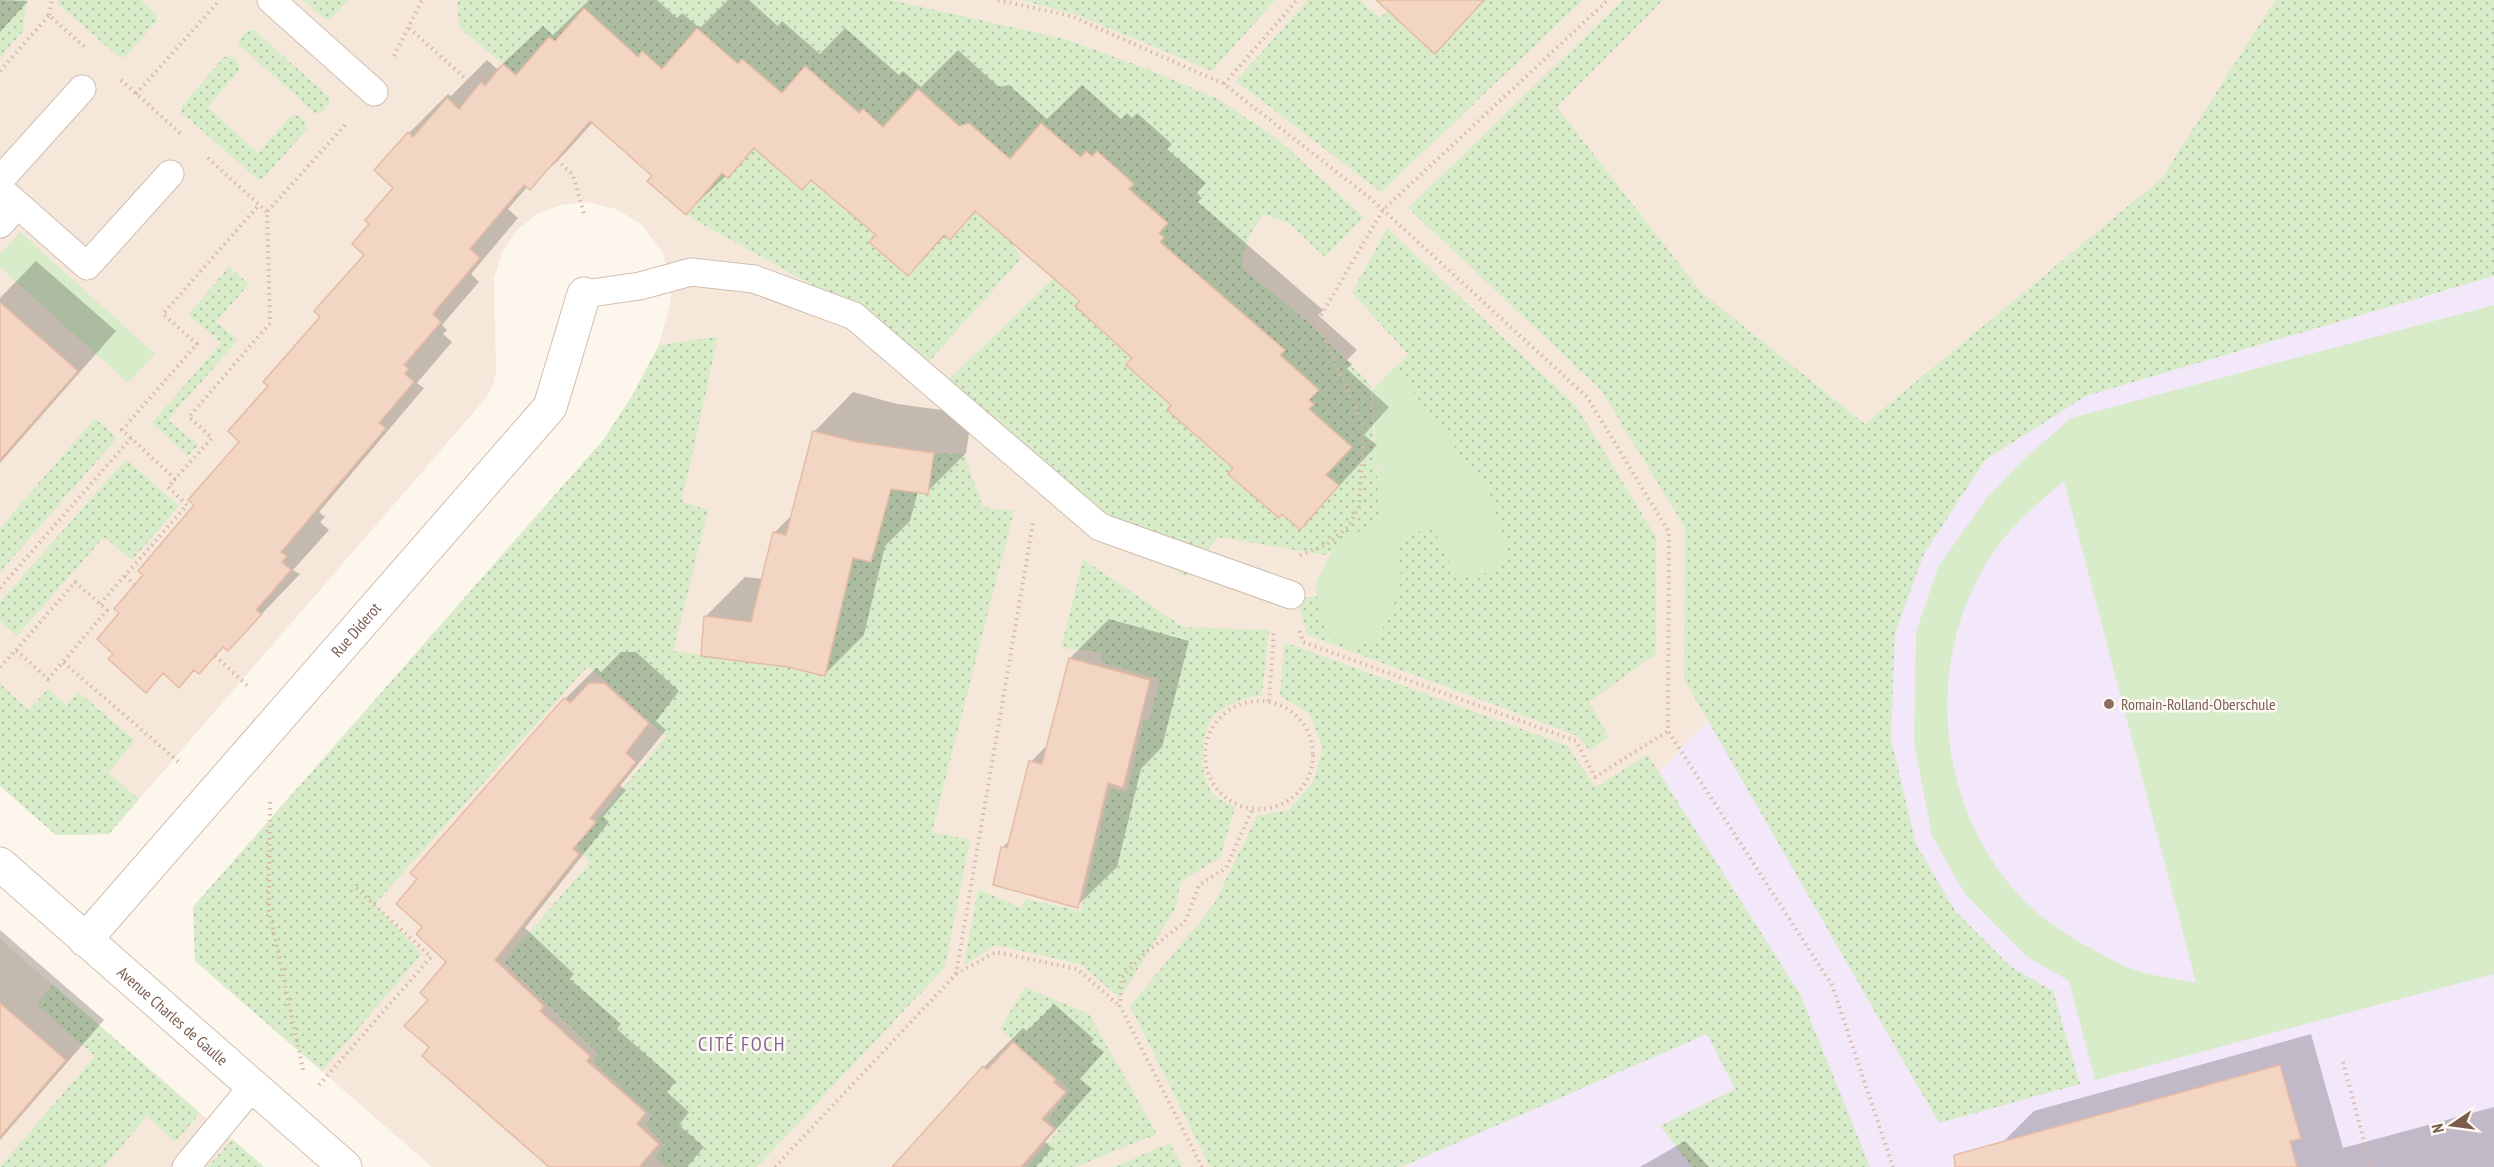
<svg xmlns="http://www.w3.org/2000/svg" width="2494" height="1167" font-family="'PT Sans Narrow',sans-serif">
  <defs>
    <pattern id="grass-dots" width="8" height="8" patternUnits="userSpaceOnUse" patternTransform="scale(1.5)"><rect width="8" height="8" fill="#d8ecc9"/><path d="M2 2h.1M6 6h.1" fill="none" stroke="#b4c2a5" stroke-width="1.8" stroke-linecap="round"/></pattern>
  </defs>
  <rect width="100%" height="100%" fill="#fdf6ec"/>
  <g fill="#f5e8da">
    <path d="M0 0H2494V276L2086 395 1822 600 1649 783 1552 1086 1405 1167H432L195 961 193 907 604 439 632 396 659 345 671 301 670 276 662 251 642 225 616 209 587 202 561 205 537 214 516 231 502 253 494 278 496 371 493 385 486 398 109 834 56 835 0 786Z"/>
    <path d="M0 939 200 1113 264 1167H0Z"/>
  </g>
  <path fill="#f3e8fa" d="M2494 276V1167H1405L1552 1086 1649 783 1822 600 1985 460 2086 396Z"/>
  <g fill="url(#grass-dots)">
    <path d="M0 0H27L23 31 0 57Z"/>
    <path d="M58 0H141L156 14 157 21 125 57H119L58 4Z"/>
    <path d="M302 0H348L331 19H325Z"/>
    <path d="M459 0H890L1065 39 1150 70 1218 99 1276 138 1364 217 1325 257 1289 223 1263 214C1252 231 1240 249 1243 269L1309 323 1370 384 1380 518 1325 555 1218 537 1185 577 1096 512 945 383 1054 278 1080 301 1076 307 1220 429 1207 446 1233 468 1228 474 1278 518 1282 514 1300 529 1339 486 1326 475 1351 447 1309 409 1313 404 1309 400 1318 390 1280 355 1285 350 1160 242 1164 238 1159 233 1167 223 1129 189 1134 184 1097 151 1092 156 1081 157 1041 123 1010 159 969 123 959 126 918 89 889 120 886 130 863 109 859 113 805 67 782 93 738 64 698 28 669 60 665 71 642 51 638 57 584 9 555 41 549 37 516 75 460 28 457 4Z"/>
    <path d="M1021 0H1275L1212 71 1075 14Z"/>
    <path d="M1308 0H1360L1380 18 1387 11 1435 54 1484 0H1583L1381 192 1236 81Z"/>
    <path d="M1623 0H1663L1557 107 1701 292 1865 424 2162 178 2275 0H2494V276L2086 396 1985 460 1924 554 1895 633 1891 739 1916 844 1956 912 2011 967 2053 991 2080 1084 1939 1123 1684 679 1685 528 1601 390 1408 208Z"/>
    <path d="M247 30H254L329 97V104L321 113H315L239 45V40Z"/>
    <path d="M232 56 239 64V71L208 107 258 153 291 115C302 116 305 119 307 129L262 180 257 179 182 113 181 107 224 57Z"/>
    <path d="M752 139 765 158 802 190 812 179 876 235 869 242 908 275 975 199 1019 238 1013 244 1021 259 926 365 857 310 686 215Z"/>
    <path d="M1387 228 1577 407 1656 537V654L1589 702 1609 737 1590 751 1578 736 1307 635 1297 598 1324 596 1386 612 1388 377 1408 354 1352 293Z"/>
    <path d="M229 267 249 284 216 322 238 340 168 420 198 445 188 456 152 423 221 343 188 315Z"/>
    <path d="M718 337 682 501 708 510 673 651 764 664V661L825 676 849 574 838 570 891 489 928 493 934 453 964 454 983 507 1014 511 932 832 970 840 945 967 757 1167H665L655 1157 665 1145 646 1125 652 1116 593 1061 599 1054 504 962 590 862 576 846 666 736 588 666 375 904 422 954 322 1071 195 961 193 907 604 439 632 396 659 345Z"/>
    <path d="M95 418 117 438 0 572V528Z"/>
    <path d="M126 459 179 506 132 560 104 537 17 636 0 621V602Z"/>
    <path d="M1083 559 1183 627 1269 630 1262 696C1251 695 1225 705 1216 714 1199 732 1197 778 1215 796 1220 800 1229 804 1235 807L1220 858 1181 881 1175 909 1120 998 1080 964 995 945 964 965 978 889 1021 908 1026 899 1081 911 1110 789 1127 792 1144 720H1149L1160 679 1101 662 1102 652 1061 648Z"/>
    <path d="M1284 642 1568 746 1595 787 1648 755 1800 994 1870 1167H1692L1660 1126 1735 1089 1707 1034 1401 1167H1210L1130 1006 1214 904 1257 816 1289 810 1313 782 1323 748 1309 713 1280 696Z"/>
    <path d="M0 684 29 710 48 689 67 706 78 692 135 740 108 773 139 799 109 834 56 835 0 786Z"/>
    <path d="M53 985 200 1113 175 1142 147 1116 104 1167H0L95 1056 36 1004Z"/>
    <path d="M1025 987 1089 1014 1157 1134 1075 1167H1027L1059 1130 1048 1120 1070 1090 1000 1029Z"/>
    <path d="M232 1139 263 1166 262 1167H208Z"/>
    <path d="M1170 1143 1182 1167H1114Z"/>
  </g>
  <g fill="#d8ecc9" fill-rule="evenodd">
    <path d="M20 232 155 354 128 383 0 267V255Z"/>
    <path d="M2494 305V974L2095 1080 2069 981 2026 956 1965 894 1932 836 1914 742 1916 632 1938 567 1986 499 2023 460 2071 418ZM2064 481 2196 982V983C2175 978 2150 976 2129 968 2120 965 2110 958 2101 954 2071 938 2040 919 2017 893 1938 805 1925 670 1984 567 2003 533 2034 506 2064 481Z"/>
    <path d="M1394 367 1490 494 1508 554 1487 573 1455 577 1444 549 1432 528 1411 533 1397 547 1402 579 1391 614 1374 642 1352 647 1331 638 1322 623 1315 585 1333 549 1380 518 1372 391Z"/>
  </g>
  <g fill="#0003">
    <path d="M0 0 28 1 0 32Z"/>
    <path d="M589 0H657L677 18 682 13 700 28 728 0H749L778 26 782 21 820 54 845 28 899 75 903 71 921 87 958 50 999 87 1009 85 1047 119 1082 85 1121 119 1127 113 1132 118 1137 113 1172 144 1167 149 1206 183 1197 193 1202 198 1198 202 1323 310 1318 315 1357 350 1347 360 1352 364 1347 369 1389 407 1364 435 1377 445 1300 528 1235 468 1174 405 1135 357 1082 301 977 211 950 238 946 235 908 273 878 235 812 178 756 148 686 213 654 176 593 122 569 149 530 188 528 186 508 209 518 218 471 274 479 282 442 325 447 330 443 334 452 342 417 383 424 388 319 512 325 517 320 522 329 530 293 570 300 574 228 649 225 646 199 672 195 670 179 686 164 673 146 691 115 654 121 613 145 575 241 442 270 386 366 255 371 224 396 188 376 170 409 133 448 94 451 96 487 60 497 69 543 26 553 35Z"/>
    <path d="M1378 0H1485L1435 52Z"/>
    <path d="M36 261 116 331 0 463V298Z"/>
    <path d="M853 392 897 404 972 414 966 453 927 492 918 491 910 521 885 546 864 635 824 675 706 616 745 577 763 579 774 533 793 514 814 432Z"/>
    <path d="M1109 619 1189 641 1162 747 1141 769 1117 867 1077 906 1002 848 1011 839 1031 762 1049 743 1070 658Z"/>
    <path d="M621 652H636L679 691 656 721 666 730 620 786 626 790 603 817 609 822 525 928 574 974 570 979 621 1024 617 1029 676 1081 667 1092 689 1112 679 1125 704 1147 687 1167H553L431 1047 430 1000 448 962 425 927 419 879 412 873 565 699 596 668 601 672Z"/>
    <path d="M0 930 104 1020 0 1140Z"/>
    <path d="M1054 1004 1094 1039 1091 1042 1104 1052 1080 1079 1092 1089 1045 1142 1052 1148 1036 1167H894L984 1067 1023 1028 1027 1031Z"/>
    <path d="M2311 1034 2343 1148 2494 1107V1167H2010L2003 1142 2034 1111Z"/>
    <path d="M1685 1141 1709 1167H1640Z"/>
  </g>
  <g fill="#f3d5c3" stroke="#e6bba3" stroke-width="1.5">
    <path d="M1376 0H1484L1435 54Z"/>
    <path d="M584 8 638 57 642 51 662 69 697 28 738 64 742 59 782 93 805 66 859 113 863 109 883 127 918 89 959 126 969 123 1010 159 1041 123 1081 157 1086 151 1092 156 1097 151 1134 184 1129 189 1168 223 1159 233 1164 238 1160 242 1285 350 1280 355 1319 390 1309 400 1314 404 1309 409 1352 447 1326 475 1339 485 1300 530 1282 514 1279 518 1228 474 1233 468 1167 410 1171 405 1126 365 1132 358 1075 306 1080 301 975 211 950 240 944 235 908 276 869 242 876 235 811 180 802 190 754 148 728 178 722 173 686 215 647 181 652 176 590 121 530 190 524 185 470 249 480 258 433 314 441 322 404 365 409 369 405 374 414 382 379 423 386 428 281 552 287 556 282 562 291 570 256 610 262 614 228 651 223 647 199 674 194 670 179 688 163 673 146 693 108 659 113 654 97 639 119 613 114 609 143 575 138 571 194 505 188 500 239 442 228 431 268 386 263 382 320 317 314 311 364 255 352 244 369 224 365 220 393 188 374 170 408 132 413 137 447 98 459 109 481 82 485 86 503 64 516 75 549 37 555 41Z"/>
    <path d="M0 302 78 371 0 460Z"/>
    <path d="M813 431 857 442 934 453 928 494 891 489 871 562 853 558 825 676 788 667 701 656 704 616 751 622 773 532 786 535Z"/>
    <path d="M1069 658 1150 680 1123 788 1108 783 1078 908 993 885 1001 847 1007 848 1029 761 1042 764Z"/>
    <path d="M589 683H604L649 723 626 753 636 762 590 818 596 822 573 849 579 854 495 960 544 1006 540 1011 590 1056 587 1061 646 1113 637 1124 659 1144 639 1167H549L422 1056 429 1047 404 1026 428 1000 420 993 446 962 416 934 422 927 396 904 417 879 410 873 564 698 570 703Z"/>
    <path d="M0 1003 66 1060 0 1137Z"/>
    <path d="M1013 1042 1056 1080 1053 1082 1066 1092 1042 1119 1054 1129 1021 1167H892L983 1066 987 1070Z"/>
    <path d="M2280 1065 2301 1139 2290 1141 2297 1167H1955L1954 1155Z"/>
  </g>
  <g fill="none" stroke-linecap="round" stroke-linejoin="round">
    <defs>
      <g id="lane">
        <path d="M271 0 374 92"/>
        <path d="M0 180 82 89"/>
        <path d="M0 189 87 266 170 174"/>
        <path d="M0 224 17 205"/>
        <path d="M584 294 640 286 691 272 754 279 854 316 1100 527 1291 595"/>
        <path d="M186 1167 252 1087"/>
      </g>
      <g id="street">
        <path id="s1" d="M0 864 345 1167"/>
        <path id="s2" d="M85 940 550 407 584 294"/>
      </g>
    </defs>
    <use href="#lane" stroke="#d1beb0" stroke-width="29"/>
    <use href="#street" stroke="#d1beb0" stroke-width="35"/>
    <g stroke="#d9b8a5" stroke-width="4" stroke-dasharray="1.5 4.5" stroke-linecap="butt">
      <path d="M998 0 1071 16 1224 84 1370 198 1587 397 1669 532 1668 731 1832 985 1893 1167"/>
      <path d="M49 15 52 0"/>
      <path d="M409 28 476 88"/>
      <path d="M394 56 422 0"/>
      <path d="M0 71 49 15 87 49"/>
      <path d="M121 80 182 135"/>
      <path d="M1224 84 1297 0"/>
      <path d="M136 94 220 0"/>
      <path d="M208 158 267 212"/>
      <path d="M557 160 573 175 584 214"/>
      <path d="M131 438 122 430 197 344 163 314 259 205"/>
      <path d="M1300 555 1326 545 1348 527 1359 507 1363 448 1364 427 1317 322 1383 210 1608 0"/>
      <path d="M125 576 135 585"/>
      <path d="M0 588 131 438 175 479 212 438 189 417 270 323 267 212 347 123"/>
      <path d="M100 604 187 505 168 487 175 479"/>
      <path d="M1300 631 1303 642 1576 741 1595 777 1668 731"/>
      <path d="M16 650 75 582 107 610 63 662"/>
      <path d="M215 656 249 687"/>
      <path d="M0 667 16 650 48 679 63 662 181 764"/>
      <path d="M1269 701 1274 630"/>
      <circle cx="1259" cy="755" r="54"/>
      <path d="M270 802 269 910 303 1070"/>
      <path d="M956 974 996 952 1077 969 1119 1005"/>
      <path d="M2343 1062 2371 1167"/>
      <path d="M319 1085 431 957 353 885"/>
      <path d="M775 1167 956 974 1033 523"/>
      <path d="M1202 1167 1120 1006 1122 977 1145 953 1185 922 1199 885 1226 868 1252 810"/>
    </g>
    <use href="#lane" stroke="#fff" stroke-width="27"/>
    <use href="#street" stroke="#fff" stroke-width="33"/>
  </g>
  <circle fill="#8d6e63" stroke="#fffaf3" stroke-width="2" cx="2109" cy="704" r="6"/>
  <g text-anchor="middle" stroke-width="5" stroke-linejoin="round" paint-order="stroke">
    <g font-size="16" fill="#7a5c4d" stroke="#fffaf3">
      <text dy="6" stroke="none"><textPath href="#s2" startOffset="412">Rue Diderot</textPath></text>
      <text dy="6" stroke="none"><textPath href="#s1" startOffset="230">Avenue Charles de Gaulle</textPath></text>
    </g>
    <g font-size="16" fill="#785e54" stroke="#fffaf3" text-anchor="start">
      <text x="2121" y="710">Romain-Rolland-Oberschule</text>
    </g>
    <g font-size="20" letter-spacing="1.5" fill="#846695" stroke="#fffaf3">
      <text x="742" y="1051">CITÉ FOCH</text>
    </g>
  </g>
  <g transform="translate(2452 1125) rotate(257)" stroke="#fffaf3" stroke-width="4.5" paint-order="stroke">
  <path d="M0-4.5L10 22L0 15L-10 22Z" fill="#7a5c4d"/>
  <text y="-9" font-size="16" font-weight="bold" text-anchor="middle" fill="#7a5c4d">N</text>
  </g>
</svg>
